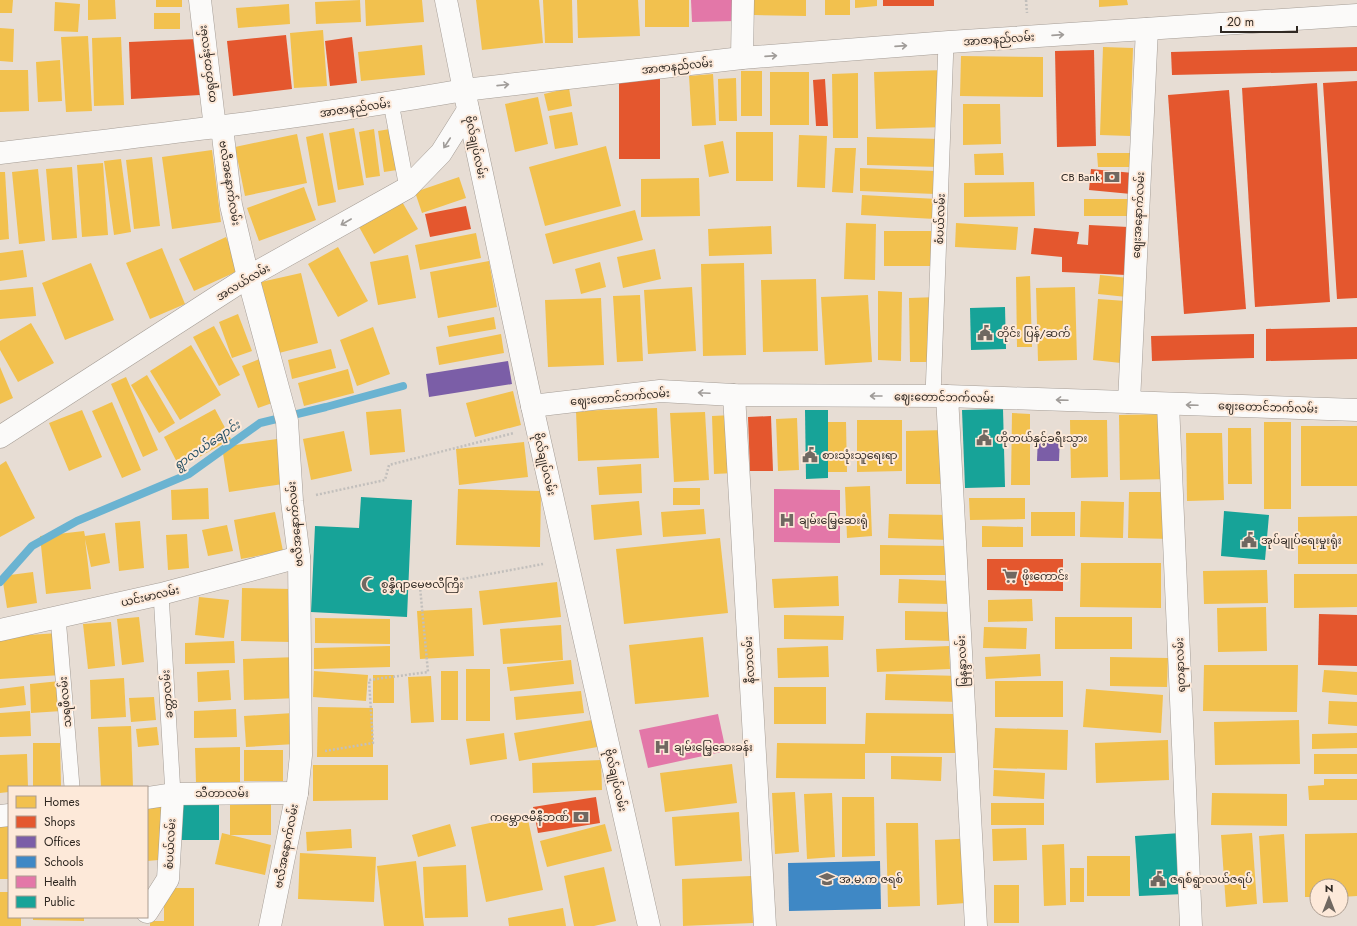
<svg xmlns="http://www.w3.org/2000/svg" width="1357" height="926" font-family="Jost,'Noto Sans Myanmar',sans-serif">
  <rect width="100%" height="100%" fill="#e7ddd4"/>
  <g fill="#f2c14e">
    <path d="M0 0H13L12 13H0Z"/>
    <path d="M88 0H115L116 19 88 20Z"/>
    <rect x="156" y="0" width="26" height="7"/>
    <path d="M360 0 361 22 316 24 315 2Z"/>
    <path d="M365 0H422L424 22 366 26Z"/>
    <path d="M476 0H539L543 43 482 50Z"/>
    <path d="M543 0H572L573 43H545Z"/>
    <path d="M577 0H638L640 36 578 38Z"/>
    <rect x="645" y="0" width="44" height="27"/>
    <path d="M754 0H806V16L754 15Z"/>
    <rect x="825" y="0" width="25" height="15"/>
    <path d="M855 0H877V6L855 8Z"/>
    <path d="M1099 0H1127L1128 5 1099 7Z"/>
    <path d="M55 2 80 4 78 32 54 31Z"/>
    <path d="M289 4 290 24 238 28 236 8Z"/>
    <rect x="154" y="13" width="26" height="16"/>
    <path d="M0 28 14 29 13 62 0 61Z"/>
    <path d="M323 30 327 86 294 88 290 33Z"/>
    <path d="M88 36 92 111 66 112 61 37Z"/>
    <path d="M121 37 124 105 94 106 92 38Z"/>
    <path d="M422 45 425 75 361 81 358 52Z"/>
    <path d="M1103 47 1133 48 1130 136 1100 135Z"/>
    <path d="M961 56 1043 57V97L960 96Z"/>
    <path d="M60 60 62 101 38 102 36 62Z"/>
    <path d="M0 70H28L29 111 0 112Z"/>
    <path d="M946 70 947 127 876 129 874 72Z"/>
    <rect x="741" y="71" width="21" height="45"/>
    <rect x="770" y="72" width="39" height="53"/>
    <path d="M858 73V138H833L832 74Z"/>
    <path d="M713 74 716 125 692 126 689 76Z"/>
    <path d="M736 78 737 121H719L718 79Z"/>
    <path d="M569 88 572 106 548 111 544 94Z"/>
    <path d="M538 97 548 144 515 152 505 104Z"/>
    <path d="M963 104H1000L1001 144 963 145Z"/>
    <path d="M572 112 578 145 555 149 549 116Z"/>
    <path d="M354 128 364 185 338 190 329 133Z"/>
    <path d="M374 129 380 176 366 178 359 132Z"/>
    <path d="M390 129 397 170 384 172 378 131Z"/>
    <rect x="736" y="132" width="37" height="49"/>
    <path d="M323 133 336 202 318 206 306 137Z"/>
    <path d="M297 134 307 183 245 196 235 147Z"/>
    <path d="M799 135 827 136 825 188 797 187Z"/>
    <path d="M867 137 940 139 939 167 867 165Z"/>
    <path d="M723 141 729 173 709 177 704 145Z"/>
    <path d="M606 146 621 206 545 226 529 167Z"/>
    <path d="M835 148H856L853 193 832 192Z"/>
    <path d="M212 150 221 222 172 229 162 157Z"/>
    <path d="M1003 153 1004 175H975L974 154Z"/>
    <path d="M1097 153H1136V167H1098Z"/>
    <path d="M152 157 160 226 134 229 126 160Z"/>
    <path d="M121 159 131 232 114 235 104 161Z"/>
    <path d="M103 163 108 235 82 237 77 165Z"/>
    <path d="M72 167 77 238 52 240 46 169Z"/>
    <path d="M860 168 936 171 935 194 860 191Z"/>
    <path d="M38 169 45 241 19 244 12 172Z"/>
    <path d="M0 172H5L9 239 0 240Z"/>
    <path d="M459 177 466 198 422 213 415 192Z"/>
    <path d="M699 178 700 216 641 217V179Z"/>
    <path d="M1034 182 1035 216 964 217V183Z"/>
    <path d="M304 187 316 220 259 241 247 208Z"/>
    <path d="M862 195 937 199 935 219 861 215Z"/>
    <rect x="1084" y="199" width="47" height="17"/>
    <path d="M401 200 418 229 374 254 358 225Z"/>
    <path d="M635 210 643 240 553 264 545 234Z"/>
    <path d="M846 223 876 224 875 280 844 279Z"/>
    <path d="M956 223 1018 227 1016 250 955 247Z"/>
    <path d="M771 226 772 254 709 256 708 229Z"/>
    <rect x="884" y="231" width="52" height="35"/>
    <path d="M476 233 481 258 420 270 415 245Z"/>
    <path d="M226 237 240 270 194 291 179 259Z"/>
    <path d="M338 247 368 301 338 317 308 264Z"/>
    <path d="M162 248 185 304 150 319 126 263Z"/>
    <path d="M655 249 661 279 623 288 617 257Z"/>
    <path d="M23 250 27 277 0 281V253Z"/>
    <path d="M408 255 416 298 378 305 370 262Z"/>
    <path d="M489 261 497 307 438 318 430 272Z"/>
    <path d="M600 262 606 287 581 294 575 269Z"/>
    <path d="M91 263 114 320 65 340 42 283Z"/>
    <path d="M744 263 746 355 703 356 701 264Z"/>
    <path d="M301 273 318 343 279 353 261 282Z"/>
    <path d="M1100 275 1128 278 1127 297 1098 294Z"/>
    <path d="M1030 276 1032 347H1017L1016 277Z"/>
    <path d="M816 279 818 351 763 352 761 280Z"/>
    <path d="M33 287 36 316 0 319V290Z"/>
    <path d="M692 287 696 351 648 354 644 290Z"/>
    <path d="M1075 287 1077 360 1038 361 1036 288Z"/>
    <path d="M878 291 902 292 901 361 878 360Z"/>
    <path d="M640 295 643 361 617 362 613 296Z"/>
    <path d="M868 295 872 362 825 365 821 297Z"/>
    <path d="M938 297 939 362H910L909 298Z"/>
    <path d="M601 298 604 365 548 367 545 300Z"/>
    <path d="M1098 299 1126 301 1121 363 1093 360Z"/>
    <path d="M238 314 252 351 232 358 219 322Z"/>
    <path d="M494 317 496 329 449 337 447 326Z"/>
    <path d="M31 323 54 363 18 382 0 350V341Z"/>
    <path d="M214 326 240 375 219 386 193 337Z"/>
    <path d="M373 327 390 374 357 386 340 340Z"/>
    <path d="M501 334 504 353 439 365 436 347Z"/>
    <path d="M191 345 221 395 180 420 150 371Z"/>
    <path d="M331 349 336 368 292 379 288 360Z"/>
    <path d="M262 358 278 401 258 408 242 366Z"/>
    <path d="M0 367 13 398 0 404Z"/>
    <path d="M348 369 354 393 304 406 298 383Z"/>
    <path d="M147 375 175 423 159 433 131 385Z"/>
    <path d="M126 377 158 450 143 457 111 384Z"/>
    <path d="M513 391 521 425 475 437 466 403Z"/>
    <path d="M112 402 141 470 122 478 92 411Z"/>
    <path d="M657 408 659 458 578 461 576 411Z"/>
    <path d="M215 409 231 439 180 468 164 437Z"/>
    <path d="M401 409 405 452 370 455 366 412Z"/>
    <path d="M82 410 102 457 69 471 49 423Z"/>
    <path d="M705 412 709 480 674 482 670 413Z"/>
    <path d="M1012 413 1030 414V485H1011Z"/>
    <path d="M1171 414 1172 479 1120 480 1119 415Z"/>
    <path d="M733 415 735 473 714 474 712 416Z"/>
    <path d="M797 418 799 470 778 471 776 419Z"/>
    <path d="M857 420H902V471L857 472Z"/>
    <path d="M1070 420H1107L1108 477 1071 478Z"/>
    <path d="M828 422H846L847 472H828Z"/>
    <rect x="1264" y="422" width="27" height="87"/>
    <rect x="1301" y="426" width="56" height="60"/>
    <path d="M1228 428H1251L1252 484H1228Z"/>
    <path d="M946 430 947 484H906V431Z"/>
    <path d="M344 431 352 471 311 480 303 439Z"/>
    <path d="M1186 433H1222L1224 500 1187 501Z"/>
    <path d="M277 439 283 484 229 492 222 447Z"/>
    <path d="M524 442 528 477 459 485 456 449Z"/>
    <path d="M6 461 35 518 0 537V465Z"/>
    <path d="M641 464 642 493 599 495 597 467Z"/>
    <path d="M870 486 872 536 847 538 845 487Z"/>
    <path d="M208 488 209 519 172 520 171 490Z"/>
    <rect x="673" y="488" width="27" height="17"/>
    <path d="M458 489 541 491 540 547 456 545Z"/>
    <path d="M1129 492H1173L1172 539 1128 538Z"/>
    <path d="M969 498H1025V519L970 520Z"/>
    <path d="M639 501 642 535 594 540 591 505Z"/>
    <path d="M1081 501 1124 502 1123 538 1080 537Z"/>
    <path d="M704 509 706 534 663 537 661 512Z"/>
    <path d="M275 512 283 551 241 559 234 520Z"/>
    <rect x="1031" y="512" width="44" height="24"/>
    <path d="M889 514 951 515 950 540 888 538Z"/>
    <path d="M1357 516V564H1298V517Z"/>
    <path d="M140 521 144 568 119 571 115 523Z"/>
    <path d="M227 525 233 551 208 556 202 530Z"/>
    <path d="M982 526 1023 527V547H982Z"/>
    <path d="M84 531 85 536 105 533 110 563 91 567 85 539 91 589 46 594 40 536Z"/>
    <path d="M187 534 189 568 168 570 166 535Z"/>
    <path d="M720 538 728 613 624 624 616 549Z"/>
    <path d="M880 545 948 546V575H880Z"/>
    <path d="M1081 563H1161V608L1080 607Z"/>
    <path d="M1267 570 1268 603 1204 604 1203 571Z"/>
    <path d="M33 572 37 603 7 608 2 576Z"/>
    <path d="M1294 574H1357V607L1294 608Z"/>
    <path d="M838 576 839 606 774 608 772 579Z"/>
    <path d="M899 579 952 581 951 604 898 603Z"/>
    <path d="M557 582 561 617 483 625 479 591Z"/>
    <path d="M242 588 292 589 291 642 241 641Z"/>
    <path d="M199 597 229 600 224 638 195 635Z"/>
    <path d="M1032 599 1033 621 988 622V600Z"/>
    <path d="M1266 607 1267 651 1218 652 1217 608Z"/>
    <path d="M472 608 474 656 420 659 417 611Z"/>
    <path d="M905 611 954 612 953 641 905 640Z"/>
    <path d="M784 615 844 616 843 640 784 639Z"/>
    <path d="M139 617 144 662 122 665 117 619Z"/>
    <rect x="1055" y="617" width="77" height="32"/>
    <path d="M315 618 390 619V644L315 643Z"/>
    <path d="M111 622 115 666 88 669 83 624Z"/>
    <path d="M561 625 563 660 503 664 500 629Z"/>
    <path d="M984 627 1027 628 1026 649 983 648Z"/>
    <path d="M58 633 61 675 0 679V637Z"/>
    <path d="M703 637 709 697 635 704 629 645Z"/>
    <path d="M234 641 235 663 185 664V643Z"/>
    <path d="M390 646V667L314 669V648Z"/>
    <path d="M828 646 829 677 778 678 777 648Z"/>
    <path d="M949 646 950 669 877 672 876 649Z"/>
    <path d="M1040 654 1041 676 986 679 985 657Z"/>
    <path d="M298 657 299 698 244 700 243 659Z"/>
    <path d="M1110 657 1168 658 1167 687 1110 686Z"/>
    <path d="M571 660 574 684 510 691 507 667Z"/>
    <path d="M1204 665H1298L1297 712 1203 711Z"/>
    <rect x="466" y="669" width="24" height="52"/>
    <path d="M229 670 231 700 198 702 197 672Z"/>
    <path d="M1324 670 1357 672V695L1322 692Z"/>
    <path d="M314 671 368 675 366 701 313 697Z"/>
    <rect x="441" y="671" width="17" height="49"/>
    <path d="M886 674 960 676 959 702 885 700Z"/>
    <rect x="373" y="675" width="21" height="28"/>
    <path d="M431 676 434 722 411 723 408 677Z"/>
    <path d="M124 678 126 717 91 719 90 680Z"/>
    <path d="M60 681 62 711 31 713 30 684Z"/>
    <rect x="995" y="681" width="68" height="36"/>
    <path d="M24 686 26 705 0 708V689Z"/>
    <rect x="774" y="687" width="52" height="37"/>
    <path d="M1086 689 1163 695 1161 733 1083 727Z"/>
    <path d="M581 691 584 713 516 720 514 697Z"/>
    <path d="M154 697 156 720 131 722 129 698Z"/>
    <path d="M1329 701 1357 702V726L1328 724Z"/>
    <path d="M318 707 373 708V757H317Z"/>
    <path d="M236 709 237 737 194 738V711Z"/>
    <path d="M30 711 31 736 0 737V713Z"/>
    <path d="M293 713 295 744 246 747 244 716Z"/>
    <path d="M866 713 958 714V753H865V779L776 778 777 743 865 744Z"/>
    <path d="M598 719 603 746 519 761 514 733Z"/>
    <path d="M1299 720 1300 764 1215 765 1214 722Z"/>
    <path d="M131 726 133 787H101L98 727Z"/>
    <path d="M157 727 159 745 138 747 136 729Z"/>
    <path d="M995 728 1068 730 1067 770 993 768Z"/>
    <path d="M504 733 507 759 470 765 466 739Z"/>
    <path d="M1357 733V748L1312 749V734Z"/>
    <path d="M1168 740 1169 780 1096 783 1095 743Z"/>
    <path d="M33 743H60L61 786 33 787Z"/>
    <path d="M240 747V782H196L195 748Z"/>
    <rect x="244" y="750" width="39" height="31"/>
    <path d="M27 754 28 787H9V792L0 793V755Z"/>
    <rect x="1314" y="754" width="43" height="20"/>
    <path d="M891 756 942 757 941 781 891 779Z"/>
    <path d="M601 760 602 790 533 793 532 763Z"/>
    <path d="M732 764 737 803 665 812 660 773Z"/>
    <path d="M313 765H388V800L313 801Z"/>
    <path d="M994 770 1045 773 1044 799 993 796Z"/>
    <path d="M1324 779H1357V800H1309L1308 786 1324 785Z"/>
    <path d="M795 792 799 852 775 854 772 793Z"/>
    <path d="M832 793 835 857 807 859 804 794Z"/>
    <path d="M1212 793 1287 794V826L1211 825Z"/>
    <path d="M842 797H874L875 856 842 857Z"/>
    <rect x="230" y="801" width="41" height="34"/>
    <path d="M167 802 170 859 147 861V803Z"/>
    <rect x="991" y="803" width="53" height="22"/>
    <path d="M739 812 742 861 675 866 672 817Z"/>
    <path d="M527 815 543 890 486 902 471 827Z"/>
    <rect x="0" y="819" width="9" height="60"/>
    <path d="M886 823H918L920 906 888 907Z"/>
    <path d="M450 824 456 846 418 857 412 835Z"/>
    <path d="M605 824 612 851 547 867 540 841Z"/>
    <path d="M1026 828 1027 860 993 861 992 829Z"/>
    <path d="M351 829 352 848 307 851 306 832Z"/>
    <path d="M222 833 271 845 265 875 215 864Z"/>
    <path d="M1252 833 1257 904 1226 907 1221 835Z"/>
    <path d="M1357 833V896L1341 897V886H1317V897H1305V834Z"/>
    <path d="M1284 834 1288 902 1263 903 1259 836Z"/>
    <path d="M979 838 981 902 937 905 935 840Z"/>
    <path d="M1064 844 1066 905 1044 906 1042 845Z"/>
    <path d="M300 853 376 857 374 902 298 899Z"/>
    <rect x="1087" y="856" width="43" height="40"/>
    <path d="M416 861 424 926H384L377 866Z"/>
    <path d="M466 865 468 917 425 918 423 867Z"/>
    <path d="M604 867 616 921 594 926H574L564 876Z"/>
    <rect x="1070" y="868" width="14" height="34"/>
    <path d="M751 876 753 923 683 926 682 879Z"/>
    <rect x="994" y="885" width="25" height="38"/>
    <path d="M164 888H194V926H150V921H164Z"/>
    <path d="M0 892H9V917H21V926H0Z"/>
    <path d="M563 908 566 926H509L508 918Z"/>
    <path d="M33 917H84V921L33 920Z"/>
  </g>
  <g fill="#e4572e">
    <rect x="883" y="0" width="51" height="6"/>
    <path d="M286 35 292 89 233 96 227 41Z"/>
    <path d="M352 37 357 83 330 86 325 41Z"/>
    <path d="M197 39 200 95 131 99 129 42Z"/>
    <path d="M1357 47V71L1172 75 1171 52Z"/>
    <path d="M1094 50 1096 146 1057 147 1055 51Z"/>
    <rect x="619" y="78" width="41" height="81"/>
    <path d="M825 79 828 126H816L813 80Z"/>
    <path d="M1357 81V298L1337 299 1323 83Z"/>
    <path d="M1317 83 1330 302 1255 307 1242 88Z"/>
    <path d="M1229 90 1246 309 1184 314 1168 95Z"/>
    <path d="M1091 169 1133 173 1131 194 1089 190Z"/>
    <path d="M466 206 471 229 430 237 425 214Z"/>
    <path d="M1089 225 1128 227 1126 275 1062 272V257L1031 254 1034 228 1079 232 1077 244 1088 245Z"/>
    <path d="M1357 327V359L1266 361V329Z"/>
    <path d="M1254 334V358L1152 361 1151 336Z"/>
    <path d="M771 416 773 471H750L748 417Z"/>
    <path d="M987 559H1063V591L987 590Z"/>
    <path d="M1319 614 1357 615V666L1318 665Z"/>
    <path d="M596 797 600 823 538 833 533 807Z"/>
  </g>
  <g fill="#7b5ea7">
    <path d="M508 361 512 384 429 397 426 374Z"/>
    <path d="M1038 435 1060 436 1059 461H1037Z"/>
  </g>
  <path fill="#3f88c5" d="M880 861 881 909 789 911 788 863Z"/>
  <g fill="#e377a8">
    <path d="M691 0H736V21L692 22Z"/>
    <path d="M774 489 840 490V543L774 542Z"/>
    <path d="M718 714 726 751 648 768 639 730Z"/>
  </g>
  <g fill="#17a398">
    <path d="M1005 307 1006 349 971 350 970 308Z"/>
    <path d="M1003 409 1005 487 965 488 962 410Z"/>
    <path d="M805 410H828V478L806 479Z"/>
    <path d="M361 497 412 500 407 617 311 612 315 526 359 528Z"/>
    <path d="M1224 511 1269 515 1265 560 1221 556Z"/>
    <rect x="180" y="799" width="39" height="41"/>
    <path d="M1181 833 1184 894 1139 896 1135 836Z"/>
  </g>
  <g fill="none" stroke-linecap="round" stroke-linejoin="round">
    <path stroke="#6ab3d1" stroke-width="8" d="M0 582 32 546 77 521 189 474 260 423 326 407 403 386"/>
    <defs>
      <g id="service">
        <path d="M391 103 407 188"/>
        <path d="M933 396 946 43"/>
        <path d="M161 594 173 794"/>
        <path d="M58 617 72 787"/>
      </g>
      <g id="minor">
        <path d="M200 0 215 128"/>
        <path d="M742 58 743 0"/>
        <path d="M222 127 231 205 248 277 287 421 292 501 299 557 301 755 297 793 270 926"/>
        <path d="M734 395 765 926"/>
        <path d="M947 396 976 926"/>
        <path d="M1129 402 1147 29"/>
        <path d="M1168 404 1191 926"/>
        <path d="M532 406 660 391 734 395 947 396 1357 410"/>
        <path d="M0 437 248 277 407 188 441 153 468 110"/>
        <path d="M0 630 161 594 299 557"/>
        <path d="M147 798 173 794 297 793"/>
        <path d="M0 816 9 815"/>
        <path d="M147 912 168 879 173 794"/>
      </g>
      <path id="tertiary" d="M0 153C155 135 310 117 464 90L532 406 649 926"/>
      <path id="secondary" d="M446 0 464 90 742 58 949 42 1357 15"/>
    </defs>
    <use href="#service" stroke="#a59d96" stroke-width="16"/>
    <use href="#minor" stroke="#a59d96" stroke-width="23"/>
    <use href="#tertiary" stroke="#a59d96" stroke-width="23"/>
    <use href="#secondary" stroke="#a59d96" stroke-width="23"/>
    <g stroke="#c2bfbc" stroke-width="2.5" stroke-dasharray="2 2" stroke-linecap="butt">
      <path d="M1026 0 1027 13"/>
      <path d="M316 495 385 480 389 465 514 433"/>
      <path d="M325 751 373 743 369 680 428 672 420 587 543 564"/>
    </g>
    <use href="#service" stroke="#fbfaf9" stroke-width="15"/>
    <use href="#minor" stroke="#fbfaf9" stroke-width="22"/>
    <use href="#tertiary" stroke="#fbfaf9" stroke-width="22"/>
    <use href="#secondary" stroke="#fbfaf9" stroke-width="22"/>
  </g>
  <defs><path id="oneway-shaft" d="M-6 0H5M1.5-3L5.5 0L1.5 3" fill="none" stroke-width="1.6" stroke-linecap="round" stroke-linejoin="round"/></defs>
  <g stroke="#a09c99">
    <use href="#oneway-shaft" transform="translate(1058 35) rotate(-4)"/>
    <use href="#oneway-shaft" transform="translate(901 46) rotate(-4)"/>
    <use href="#oneway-shaft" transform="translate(771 56) rotate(-4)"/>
    <use href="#oneway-shaft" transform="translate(503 85) rotate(-6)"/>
    <use href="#oneway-shaft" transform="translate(447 143) rotate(123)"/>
    <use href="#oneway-shaft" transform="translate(346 222) rotate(150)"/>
    <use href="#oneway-shaft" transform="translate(704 393) rotate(-177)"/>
    <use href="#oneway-shaft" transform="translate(876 396) rotate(-180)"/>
    <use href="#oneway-shaft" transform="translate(1062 400) rotate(-178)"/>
    <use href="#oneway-shaft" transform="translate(1192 405) rotate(-178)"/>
  </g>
  <defs>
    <symbol id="bank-bare" viewBox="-9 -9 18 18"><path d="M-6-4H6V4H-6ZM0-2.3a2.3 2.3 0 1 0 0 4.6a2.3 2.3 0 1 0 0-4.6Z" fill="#706861" stroke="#fde9d9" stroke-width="2.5" paint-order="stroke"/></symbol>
    <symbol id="civic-bare" viewBox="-9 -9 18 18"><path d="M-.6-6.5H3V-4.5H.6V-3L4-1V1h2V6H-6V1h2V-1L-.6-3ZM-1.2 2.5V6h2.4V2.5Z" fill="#706861" stroke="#fde9d9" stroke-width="2.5" paint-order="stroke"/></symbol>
    <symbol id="hospital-bare" viewBox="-9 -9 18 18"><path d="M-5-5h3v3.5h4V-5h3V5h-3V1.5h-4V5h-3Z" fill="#706861" stroke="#fde9d9" stroke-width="2.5" paint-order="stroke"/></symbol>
    <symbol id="supermarket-bare" viewBox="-9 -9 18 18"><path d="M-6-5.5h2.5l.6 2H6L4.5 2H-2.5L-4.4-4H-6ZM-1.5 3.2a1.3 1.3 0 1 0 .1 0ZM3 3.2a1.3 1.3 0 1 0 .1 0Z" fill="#706861" stroke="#fde9d9" stroke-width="2.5" paint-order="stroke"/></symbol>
    <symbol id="mosque-bare" viewBox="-9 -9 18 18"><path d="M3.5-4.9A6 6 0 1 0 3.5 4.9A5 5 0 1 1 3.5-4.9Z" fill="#706861" stroke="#fde9d9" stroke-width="2.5" paint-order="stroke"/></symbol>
    <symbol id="school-bare" viewBox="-9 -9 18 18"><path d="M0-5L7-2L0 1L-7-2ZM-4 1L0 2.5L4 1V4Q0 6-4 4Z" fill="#706861" stroke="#fde9d9" stroke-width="2.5" paint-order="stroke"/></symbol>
  </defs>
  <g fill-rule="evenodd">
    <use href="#bank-bare" x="1101" y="166" width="22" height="22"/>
    <use href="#civic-bare" x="974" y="322" width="22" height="22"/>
    <use href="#civic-bare" x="973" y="427" width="22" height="22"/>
    <use href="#civic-bare" x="799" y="444" width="22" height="22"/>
    <use href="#hospital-bare" x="776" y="509" width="22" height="22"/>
    <use href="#civic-bare" x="1238" y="529" width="22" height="22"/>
    <use href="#supermarket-bare" x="999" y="565" width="22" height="22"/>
    <use href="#mosque-bare" x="358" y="573" width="22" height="22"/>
    <use href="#hospital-bare" x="651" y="736" width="22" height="22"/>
    <use href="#bank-bare" x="570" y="806" width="22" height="22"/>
    <use href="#school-bare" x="816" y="868" width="22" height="22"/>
    <use href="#civic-bare" x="1147" y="868" width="22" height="22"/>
  </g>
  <g text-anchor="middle" stroke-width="4" stroke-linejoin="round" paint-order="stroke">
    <g font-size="11" fill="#302923" stroke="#fde9d9">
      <text transform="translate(999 39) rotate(-4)" y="4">အာဇာနည်လမ်း</text>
      <text transform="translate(207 64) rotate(-97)" y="4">တရုတ်တန်းလမ်း</text>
      <text transform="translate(677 66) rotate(-6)" y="4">အာဇာနည်လမ်း</text>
      <text transform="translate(355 108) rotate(-8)" y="4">အာဇာနည်လမ်း</text>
      <text transform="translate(476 147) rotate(78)" y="4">ဗိုလ်ချုပ်လမ်း</text>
      <text transform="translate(230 183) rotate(81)" y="4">ဗလီအနောက်လမ်း</text>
      <text transform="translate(1138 215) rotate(-87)" y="4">စျေးအနောက်လမ်း</text>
      <text transform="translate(940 219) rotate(-88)" y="4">စံပယ်လမ်း</text>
      <text transform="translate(243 282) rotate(-31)" y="4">အလယ်လမ်း</text>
      <text transform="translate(620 397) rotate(-5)" y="4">ဈေးတောင်ဘက်လမ်း</text>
      <text transform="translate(944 397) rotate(1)" y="4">ဈေးတောင်ဘက်လမ်း</text>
      <text transform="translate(1268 407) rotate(2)" y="4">ဈေးတောင်ဘက်လမ်း</text>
      <text transform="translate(545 464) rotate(77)" y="4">ဗိုလ်ချုပ်လမ်း</text>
      <text transform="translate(295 524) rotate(-95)" y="4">ဗလီအနောက်လမ်း</text>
      <text transform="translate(150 596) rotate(-13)" y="4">ယင်းမာလမ်း</text>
      <text transform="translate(749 660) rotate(-93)" y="4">နီလာလမ်း</text>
      <text transform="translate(962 661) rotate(-93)" y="4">မြနန္ဒာလမ်း</text>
      <text transform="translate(1180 665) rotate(-92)" y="4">ရတနာလမ်း</text>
      <text transform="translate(167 694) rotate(-94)" y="4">ခတ္တာလမ်း</text>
      <text transform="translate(65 702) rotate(-95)" y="4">သရဖီလမ်း</text>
      <text transform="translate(616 780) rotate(77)" y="4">ဗိုလ်ချုပ်လမ်း</text>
      <text x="222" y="797">သီတာလမ်း</text>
      <text transform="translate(170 844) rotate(-87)" y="4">စံပယ်လမ်း</text>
      <text transform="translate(286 846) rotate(-79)" y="4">ဗလီအနောက်လမ်း</text>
    </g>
    <g font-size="11" fill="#302923" stroke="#fde9d9" text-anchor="start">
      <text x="1100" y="181" text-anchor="end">CB Bank</text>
      <text x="997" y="337">တိုင်း ပြန်/ဆက်</text>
      <text x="996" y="442">ဟိုတယ်နှင့်ခရီးသွား</text>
      <text x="822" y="459">စားသုံးသူရေးရာ</text>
      <text x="799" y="524">ချမ်းမြေ့ဆေးရုံ</text>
      <text x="1261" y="544">အုပ်ချုပ်ရေးမှုးရုံး</text>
      <text x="1022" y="580">ဖိုးကောင်း</text>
      <text x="381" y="588">စွန္နီဂျာမေဗလီကြီး</text>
      <text x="674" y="751">ချမ်းမြေ့ဆေးခန်း</text>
      <text x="569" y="821" text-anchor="end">ကမ္ဘောဇမီနီဘဏ်</text>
      <text x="839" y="883">အ.မ.က ဇရစ်</text>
      <text x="1170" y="883">ဇရစ်ရွာလယ်ဇရပ်</text>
    </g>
    <g font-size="12" font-style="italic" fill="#255064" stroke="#fde9d9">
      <text transform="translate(207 445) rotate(-34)" y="4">ရွာလယ်ချောင်း</text>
    </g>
  </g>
  <rect x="8" y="786" width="140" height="132" fill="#fde9d9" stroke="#ab9c90"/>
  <rect x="16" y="796" width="20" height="12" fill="#f2c14e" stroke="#ab9c90"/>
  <text x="44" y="806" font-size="12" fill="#302923">Homes</text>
  <rect x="16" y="816" width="20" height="12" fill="#e4572e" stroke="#ab9c90"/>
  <text x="44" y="826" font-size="12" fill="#302923">Shops</text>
  <rect x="16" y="836" width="20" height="12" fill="#7b5ea7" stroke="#ab9c90"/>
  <text x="44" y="846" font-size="12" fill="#302923">Offices</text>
  <rect x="16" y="856" width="20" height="12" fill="#3f88c5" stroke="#ab9c90"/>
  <text x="44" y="866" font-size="12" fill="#302923">Schools</text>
  <rect x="16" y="876" width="20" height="12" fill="#e377a8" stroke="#ab9c90"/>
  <text x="44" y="886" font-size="12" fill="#302923">Health</text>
  <rect x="16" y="896" width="20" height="12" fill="#17a398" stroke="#ab9c90"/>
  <text x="44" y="906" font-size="12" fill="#302923">Public</text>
  <g transform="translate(1329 898)"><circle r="19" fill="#fde9d9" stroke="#ab9c90"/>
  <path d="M0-3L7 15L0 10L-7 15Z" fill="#706861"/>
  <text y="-6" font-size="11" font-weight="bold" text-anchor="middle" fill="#302923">N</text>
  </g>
  <path d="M1221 26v6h76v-6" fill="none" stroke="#302923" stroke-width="2"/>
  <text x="1227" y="26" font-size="12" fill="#302923" stroke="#fde9d9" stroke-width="3" paint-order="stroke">20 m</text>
</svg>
